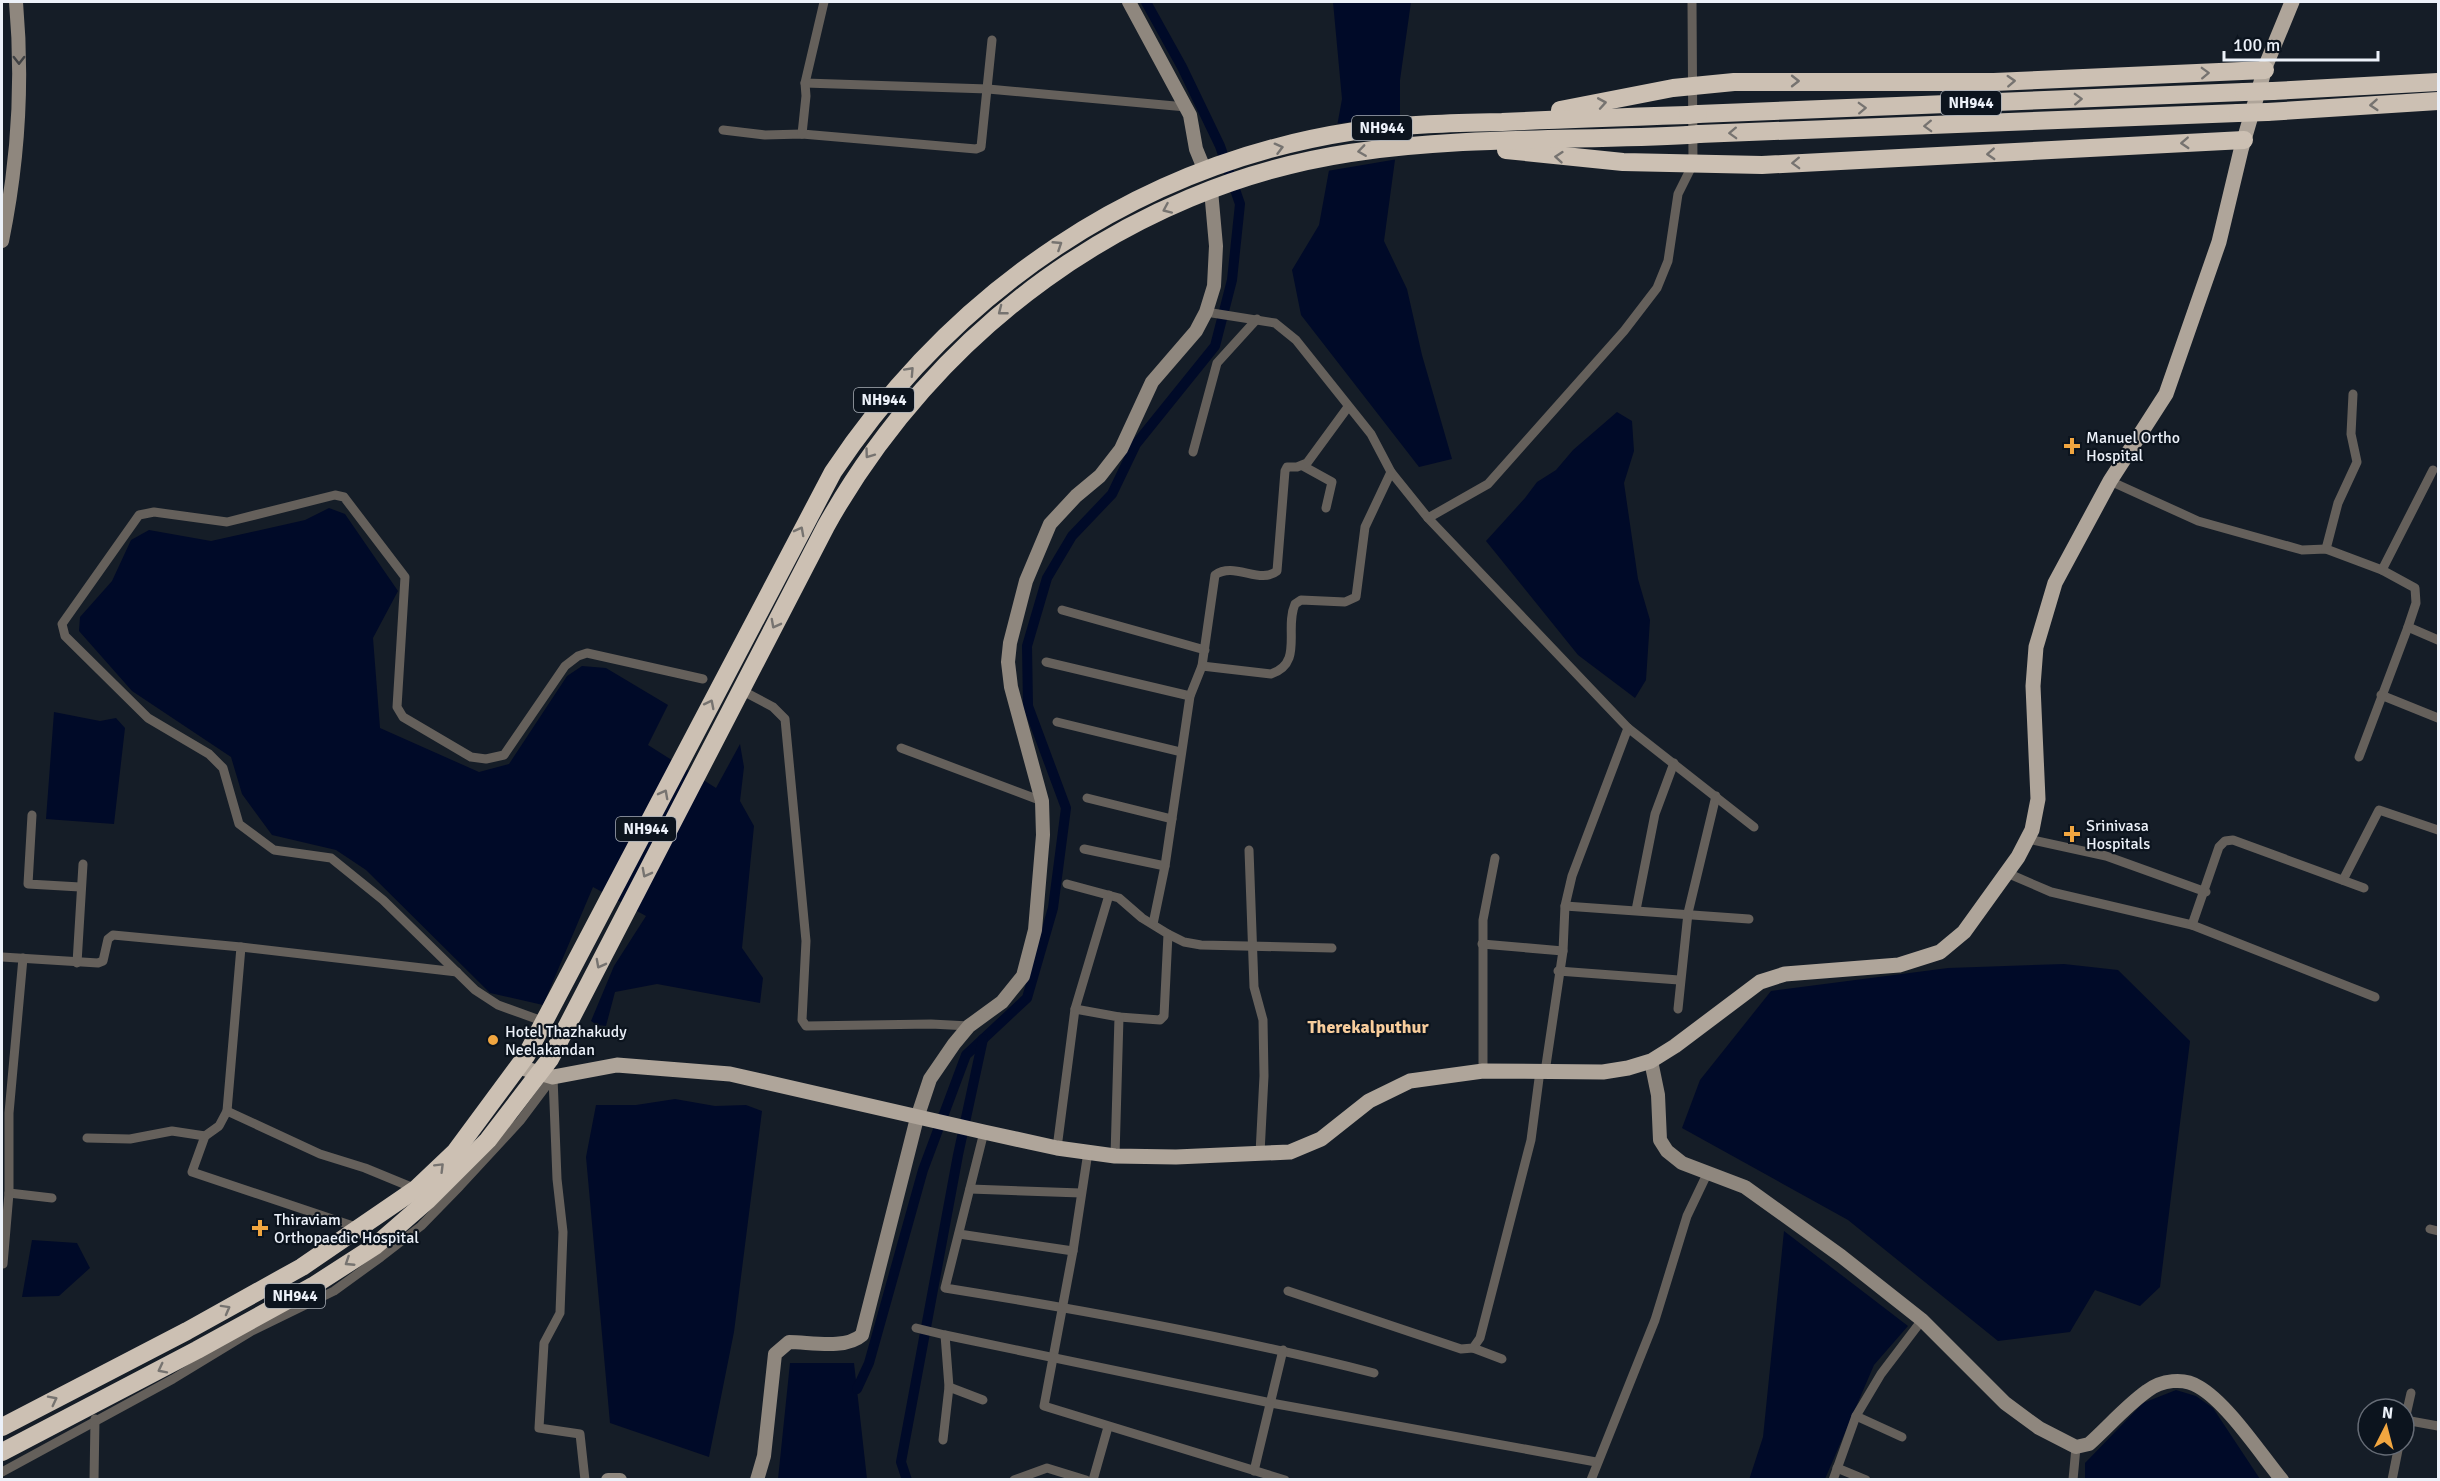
<svg xmlns="http://www.w3.org/2000/svg" width="2440" height="1481" font-family="Signika,sans-serif">
  <rect width="100%" height="100%" fill="#151d27"/>
  <g fill="#000a28">
    <path d="M1333 2H1411L1400 80V123L1384 241 1407 289 1422 355 1452 459 1419 467 1301 315 1292 270 1319 225 1342 99Z"/>
    <path d="M1617 412 1632 421 1634 451 1624 483 1638 579 1650 620 1646 680 1635 698 1578 655 1486 541 1525 498 1537 482 1556 470 1573 450Z"/>
    <path d="M329 508 345 514 398 591 373 638 380 728 479 772 509 764 567 676 582 666 606 668 668 705 648 745 716 788 740 744 744 767 740 801 754 826 742 948 763 978 760 1003 657 984 615 992 606 1026 597 1025 591 1021 614 966 646 916 593 887 543 1005 490 993 366 870 336 850 272 835 242 794 231 757 132 691 79 631 80 617 112 581 131 540 149 530 211 541 305 520Z"/>
    <path d="M54 712 100 721 116 718 125 728 114 824 46 819Z"/>
    <path d="M2064 964 2118 970 2190 1041 2160 1287 2140 1306 2095 1290 2070 1332 1998 1341 1848 1220 1682 1128 1700 1080 1771 991 1948 968Z"/>
    <path d="M675 1099 715 1106 746 1105 762 1111 734 1332 709 1457 610 1423 586 1157 596 1105H636Z"/>
    <path d="M1784 1231 1908 1326 1874 1365 1825 1479 1749 1480 1763 1437Z"/>
    <path d="M32 1240 77 1243 90 1268 59 1296 22 1297Z"/>
    <path d="M790 1363H854L867 1479H778Z"/>
    <path d="M2176 1390 2196 1396 2213 1408 2260 1479H2085V1463L2143 1403Z"/>
  </g>
  <path fill="#151d27" d="M1403 115 1398 159 1327 171 1334 124Z"/>
  <g fill="none" stroke-linecap="round" stroke-linejoin="round">
    <g stroke="#000a28" stroke-width="10">
      <path d="M857 1389 869 1363 923 1170 966 1055 1027 998 1053 908 1066 808 1028 706 1027 646 1047 578 1072 536 1112 494 1136 444 1215 346 1232 280 1240 204 1220 146 1182 67 1146 2"/>
      <path d="M907 1480 901 1462 958 1155 983 1039"/>
    </g>
    <g stroke="#65605b" stroke-width="9">
      <path d="M805 83 988 89 1186 107"/>
      <path d="M723 130 765 135 802 134 976 149 981 147 992 40"/>
      <path d="M802 134 806 96 805 83 824 2"/>
      <path d="M1206 312 1275 323 1296 340 1371 434 1391 472 1428 518 1628 728 1754 827"/>
      <path d="M1193 452 1217 363 1257 319"/>
      <path d="M1303 466 1332 482 1326 508"/>
      <path d="M2110 481 2198 521 2302 550 2326 549 2382 570 2415 588 2416 603 2408 627 2438 640"/>
      <path d="M1428 518 1488 484 1624 331 1657 288 1668 261 1678 194 1693 164 1692 2"/>
      <path d="M2326 549 2338 503 2357 462 2351 434 2353 394"/>
      <path d="M2382 570 2433 470"/>
      <path d="M1062 610 1205 650"/>
      <path d="M1046 662 1190 696"/>
      <path d="M1202 666 1271 674C1304 663 1284 629 1295 604L1301 600 1345 602 1356 597 1365 527 1391 472"/>
      <path d="M741 690 773 707 785 719 806 941 802 1020 806 1026 931 1024 969 1026"/>
      <path d="M2381 695 2438 718"/>
      <path d="M1057 722 1181 752"/>
      <path d="M901 748 1042 801"/>
      <path d="M2359 757 2408 627"/>
      <path d="M1087 798 1172 819"/>
      <path d="M32 815 28 884 80 887"/>
      <path d="M2028 839 2106 856 2206 892"/>
      <path d="M1084 849 1165 866"/>
      <path d="M1249 850 1254 987 1263 1020 1264 1076 1260 1153"/>
      <path d="M2007 873 2051 892 2192 925 2375 997"/>
      <path d="M2343 880 2379 810 2438 830"/>
      <path d="M1067 884 1119 898 1142 918 1168 934 1164 1016 1160 1020 1119 1017"/>
      <path d="M1565 906 1749 919"/>
      <path d="M1636 910 1655 814 1674 763"/>
      <path d="M1153 924 1165 866 1190 696 1202 666 1215 575C1234 561 1260 585 1277 571L1285 471 1287 467H1297L1307 463 1348 407"/>
      <path d="M2192 925 2219 847 2225 841 2233 840 2364 888"/>
      <path d="M1168 934 1184 942 1201 945 1332 948"/>
      <path d="M1482 944 1563 951"/>
      <path d="M241 947 227 1111 219 1126 205 1136 192 1172 359 1228"/>
      <path d="M2 957 98 963 103 961 108 939 113 935 241 947 457 972"/>
      <path d="M77 963 83 864"/>
      <path d="M1558 971 1679 980"/>
      <path d="M1075 1009 1119 1017 1115 1156"/>
      <path d="M1678 1009 1688 913 1716 796"/>
      <path d="M545 1022 498 1005 475 990 383 900 331 858 274 850 239 824 223 768 209 754 148 718 65 636 62 624 139 515 154 512 227 522 335 495 344 497 405 577 397 707 403 717 471 757 486 759 504 755 565 666 578 656 587 653 703 679"/>
      <path d="M1483 1071V920L1495 858"/>
      <path d="M1545 1072 1563 951 1565 906 1572 876 1628 728"/>
      <path d="M553 1077 557 1179 563 1232 560 1313 544 1343 539 1428 580 1434 585 1480"/>
      <path d="M227 1111 320 1154 365 1168 416 1189"/>
      <path d="M984 1132 945 1288C1089 1311 1232 1337 1374 1373"/>
      <path d="M87 1138 130 1139 172 1131 205 1136"/>
      <path d="M1057 1148 1075 1009 1109 895"/>
      <path d="M1088 1152 1073 1251 1044 1406 1285 1480"/>
      <path d="M970 1189 1081 1193"/>
      <path d="M9 1193 52 1198"/>
      <path d="M2430 1229 2438 1231"/>
      <path d="M959 1234 1073 1251"/>
      <path d="M3 1264 9 1193V1113L23 958"/>
      <path d="M1288 1291 1461 1349 1473 1348 1480 1338 1531 1140 1540 1071"/>
      <path d="M916 1328 945 1335"/>
      <path d="M1473 1348 1502 1359"/>
      <path d="M949 1387 983 1400"/>
      <path d="M1856 1416 1902 1437"/>
      <path d="M2405 1420 2438 1426"/>
      <path d="M2404 1424 2411 1393"/>
      <path d="M943 1440 949 1387 945 1335 1271 1403 1596 1462"/>
      <path d="M1837 1468 1866 1480"/>
      <path d="M1254 1471 1283 1350"/>
      <path d="M2 1472 173 1379 252 1331 334 1291 381 1257 421 1226 460 1186 520 1121 553 1077"/>
      <path d="M94 1480 95 1419"/>
      <path d="M1014 1480 1047 1468 1086 1480"/>
      <path d="M1093 1480 1108 1427"/>
      <path d="M1591 1480 1655 1320 1687 1216 1708 1172"/>
      <path d="M1833 1480 1856 1416 1881 1374 1922 1320"/>
      <path d="M2073 1480 2076 1447"/>
      <path d="M2392 1480 2399 1445"/>
    </g>
    <g stroke="#8f877e" stroke-width="14">
      <path d="M1129 2 1190 115 1196 149 1205 171"/>
      <path d="M2 241C18 163 23 81 16 2"/>
      <path d="M1651 1061 1658 1095 1660 1140 1667 1151 1682 1163 1745 1187 1841 1256 1922 1320 2005 1403 2039 1428 2076 1447 2089 1444C2108 1427 2126 1406 2147 1391 2161 1380 2184 1377 2199 1387 2227 1403 2260 1453 2282 1480"/>
      <path d="M608 1480H620"/>
      <path d="M757 1480 764 1456 775 1354 789 1342C810 1342 845 1350 862 1335L917 1118 930 1079 954 1044 969 1026 1002 1002 1023 976 1035 930 1043 835 1042 801 1011 687 1008 662 1010 643 1026 581 1050 524 1076 496 1100 476 1121 449 1152 382 1196 331 1206 312 1214 286 1216 246 1211 190"/>
    </g>
    <path stroke="#afa59a" stroke-width="15" d="M519 1067 553 1077 617 1065 730 1074 984 1132 1057 1148 1115 1156 1176 1157 1290 1152 1321 1139 1369 1101 1410 1081 1483 1071 1603 1072 1628 1068 1651 1061 1675 1046 1760 982 1785 974 1899 965 1940 952 1964 932 2018 857 2032 830 2038 799 2033 686 2036 647 2055 583 2110 481 2166 394 2219 242 2241 150 2266 65 2292 2"/>
    <g stroke="#ccc0b3" stroke-width="18">
      <path d="M2273 91 2438 82"/>
      <path d="M1560 110 1673 88 1734 82H1994L2265 70"/>
      <path d="M2267 112 2438 101"/>
      <path d="M1698 114 2244 92"/>
      <path d="M1699 134 2238 113"/>
      <path d="M1506 150 1623 162 1762 165 2244 140"/>
      <path d="M2 1427 187 1331 302 1267 416 1189 455 1152 526 1056 833 472C954 291 1137 164 1355 131 1404 124 1453 123 1502 122 1564 119 1626 117 1688 115"/>
      <path d="M2 1452 197 1350 313 1286 375 1246 428 1200 488 1140 550 1059 826 526C935 331 1127 187 1350 153 1462 136 1576 141 1688 135"/>
    </g>
    <g stroke="#ccc0b3" stroke-width="18">
      <path d="M2244 92 2273 91"/>
      <path d="M2238 113 2267 112"/>
      <path d="M1688 115 1698 114"/>
      <path d="M1688 135 1699 134"/>
    </g>
  </g>
  <defs><path id="oneway-chevron" d="M-2-3.5L2.5 0L-2 3.5" fill="none" stroke-width="1.6" stroke-linecap="round" stroke-linejoin="round" transform="scale(1.5)"/></defs>
  <use stroke="#404244" href="#oneway-chevron" transform="translate(19 60) rotate(90)"/>
  <g stroke="#767370">
    <use href="#oneway-chevron" transform="translate(2205 73) rotate(-2)"/>
    <use href="#oneway-chevron" transform="translate(1795 81)"/>
    <use href="#oneway-chevron" transform="translate(2011 81) rotate(-3)"/>
    <use href="#oneway-chevron" transform="translate(2078 99) rotate(-2)"/>
    <use href="#oneway-chevron" transform="translate(1602 103) rotate(-10)"/>
    <use href="#oneway-chevron" transform="translate(2374 105) rotate(176)"/>
    <use href="#oneway-chevron" transform="translate(1862 108) rotate(-2)"/>
    <use href="#oneway-chevron" transform="translate(1928 126) rotate(178)"/>
    <use href="#oneway-chevron" transform="translate(1733 133) rotate(178)"/>
    <use href="#oneway-chevron" transform="translate(2185 143) rotate(177)"/>
    <use href="#oneway-chevron" transform="translate(1279 148) rotate(-15)"/>
    <use href="#oneway-chevron" transform="translate(1362 151) rotate(172)"/>
    <use href="#oneway-chevron" transform="translate(1991 154) rotate(177)"/>
    <use href="#oneway-chevron" transform="translate(1559 157) rotate(-175)"/>
    <use href="#oneway-chevron" transform="translate(1796 163) rotate(178)"/>
    <use href="#oneway-chevron" transform="translate(1167 209) rotate(156)"/>
    <use href="#oneway-chevron" transform="translate(1058 245) rotate(-33)"/>
    <use href="#oneway-chevron" transform="translate(1002 311) rotate(142)"/>
    <use href="#oneway-chevron" transform="translate(910 371) rotate(-47)"/>
    <use href="#oneway-chevron" transform="translate(869 454) rotate(126)"/>
    <use href="#oneway-chevron" transform="translate(800 531) rotate(-62)"/>
    <use href="#oneway-chevron" transform="translate(775 624) rotate(118)"/>
    <use href="#oneway-chevron" transform="translate(710 704) rotate(-63)"/>
    <use href="#oneway-chevron" transform="translate(664 794) rotate(-62)"/>
    <use href="#oneway-chevron" transform="translate(646 873) rotate(118)"/>
    <use href="#oneway-chevron" transform="translate(600 964) rotate(118)"/>
    <use href="#oneway-chevron" transform="translate(440 1167) rotate(-45)"/>
    <use href="#oneway-chevron" transform="translate(349 1262) rotate(147)"/>
    <use href="#oneway-chevron" transform="translate(226 1309) rotate(-29)"/>
    <use href="#oneway-chevron" transform="translate(162 1369) rotate(153)"/>
    <use href="#oneway-chevron" transform="translate(53 1400) rotate(-27)"/>
  </g>
  <g fill="#f1a640" stroke="#0c141e" stroke-width="2">
    <path d="M2069 437h6v6h6v6h-6v6h-6v-6h-6v-6h6z"/>
    <path d="M2069 825h6v6h6v6h-6v6h-6v-6h-6v-6h6z"/>
    <circle cx="493" cy="1040" r="6"/>
    <path d="M257 1219h6v6h6v6h-6v6h-6v-6h-6v-6h6z"/>
  </g>
  <g text-anchor="middle" stroke-width="4.5" stroke-linejoin="round" paint-order="stroke">
    <g fill="#0c141e" stroke="#a9afb7" stroke-width="1.5">
      <rect x="1941" y="91" width="60" height="24" rx="4.5"/>
      <rect x="1352" y="116" width="60" height="24" rx="4.5"/>
      <rect x="854" y="388" width="60" height="24" rx="4.5"/>
      <rect x="616" y="817" width="60" height="24" rx="4.5"/>
      <rect x="265" y="1284" width="60" height="24" rx="4.5"/>
    </g>
    <g font-size="15" font-weight="bold" fill="#ecf1f9">
      <text x="1971" y="108">NH944</text>
      <text x="1382" y="133">NH944</text>
      <text x="884" y="405">NH944</text>
      <text x="646" y="834">NH944</text>
      <text x="295" y="1301">NH944</text>
    </g>
    <g font-size="16" fill="#ecf1f9" stroke="#0c141e" text-anchor="start">
      <text x="2086" y="443">Manuel Ortho<tspan x="2086" dy="18">Hospital</tspan></text>
      <text x="2086" y="831">Srinivasa<tspan x="2086" dy="18">Hospitals</tspan></text>
      <text x="505" y="1037">Hotel Thazhakudy<tspan x="505" dy="18">Neelakandan</tspan></text>
      <text x="274" y="1225">Thiraviam<tspan x="274" dy="18">Orthopaedic Hospital</tspan></text>
    </g>
    <g font-size="18" font-weight="bold" fill="#f8cd9c" stroke="#0c141e">
      <text x="1368" y="1033">Therekalputhur</text>
    </g>
  </g>
  <rect width="2440" height="1481" fill="none" stroke="#ecf1f9" stroke-width="6"/>
  <g transform="translate(2386 1427) rotate(6)"><circle r="28" fill="#0c141e" stroke="#666c76" stroke-width="1.5"/>
  <path d="M0-4.5L10 22L0 15L-10 22Z" fill="#f1a640"/>
  <text y="-9" font-size="16" font-weight="bold" text-anchor="middle" fill="#ecf1f9">N</text>
  </g>
  <path d="M2224 51v9h154v-9" fill="none" stroke="#ecf1f9" stroke-width="3"/>
  <text x="2233" y="51" font-size="18" fill="#ecf1f9" stroke="#0c141e" stroke-width="4.5" paint-order="stroke">100 m</text>
</svg>
